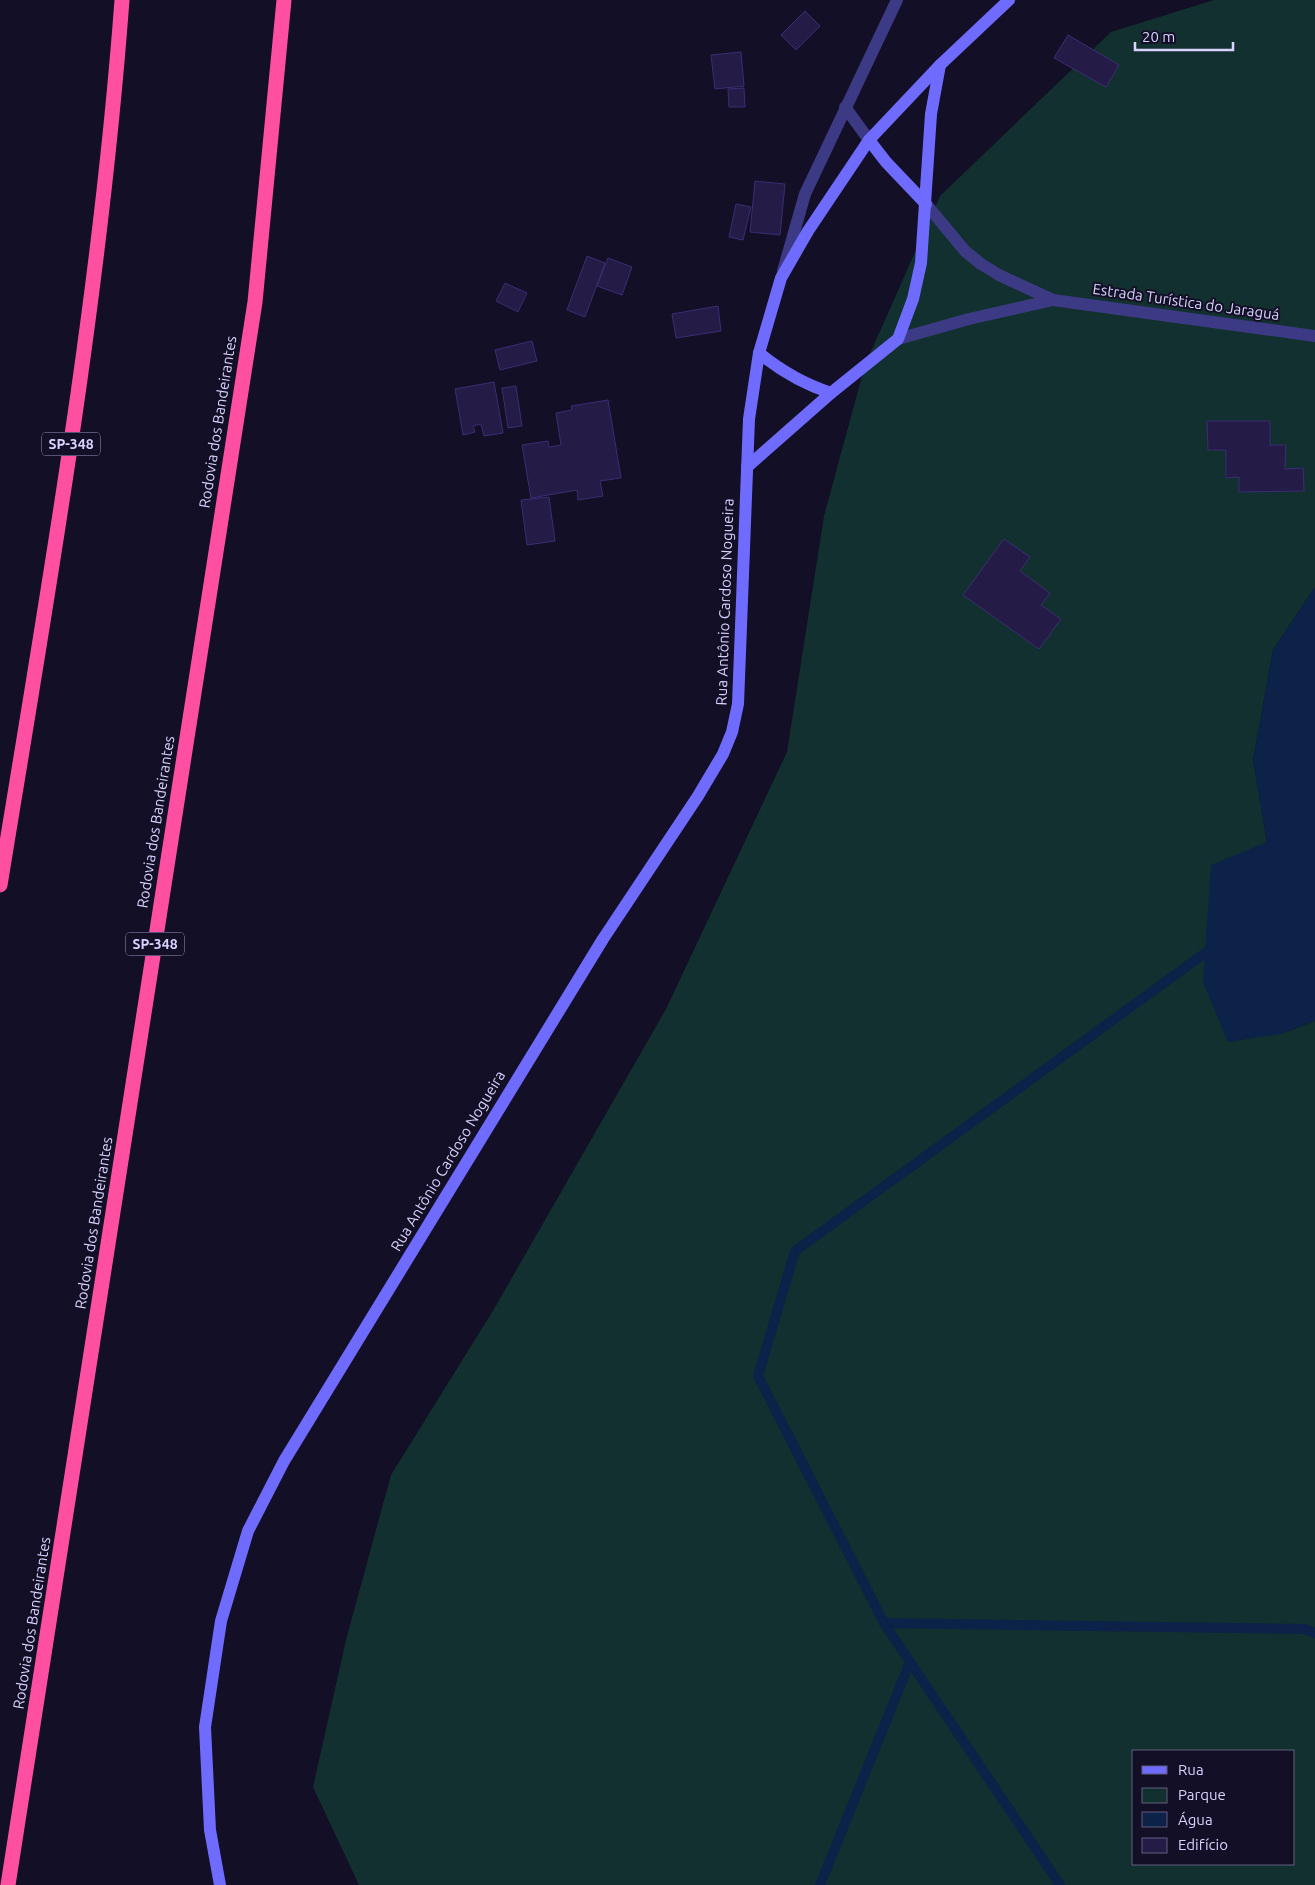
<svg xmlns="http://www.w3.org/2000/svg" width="1315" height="1885" font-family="Ubuntu,sans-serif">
  <rect width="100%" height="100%" fill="#130f26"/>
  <path fill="#12302f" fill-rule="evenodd" d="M1214 0H1315V587L1273 650 1253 760 1267 842 1281 1034 1315 1021V1885H359L313 1787 346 1640 391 1475 494 1309 666 1009 787 752 824 516 865 365 940 196 1111 32ZM1134 1751H1294V1864H1134Z"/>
  <path fill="#0c2248" d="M1315 587V1021L1281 1034 1228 1042 1203 982 1211 865 1267 842 1253 760 1273 650Z"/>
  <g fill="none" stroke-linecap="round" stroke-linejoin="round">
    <g stroke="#0c2248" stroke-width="10">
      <path d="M884 1623 1305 1629 1315 1633"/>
      <path d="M820 1885 910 1662"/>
      <path d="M1060 1885 884 1623 758 1376 795 1251 1216 945"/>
    </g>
  </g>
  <g fill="#241b47" stroke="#3b2d73">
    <path d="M805 11 820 26 796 50 781 35Z"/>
    <path d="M1068 35 1119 65 1106 87 1054 58Z"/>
    <path d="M741 52 744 86 715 89 711 55Z"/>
    <path d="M744 88 745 107H729L728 89Z"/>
    <path d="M755 181 785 184 780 235 750 232Z"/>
    <path d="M736 204 751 207 743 240 729 237Z"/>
    <path d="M587 256 605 263 585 317 567 310Z"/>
    <path d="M608 258 632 267 622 295 597 286Z"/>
    <path d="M505 283 527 293 518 312 496 301Z"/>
    <path d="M718 306 721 331 676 338 672 314Z"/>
    <path d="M532 341 537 361 500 370 495 350Z"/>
    <path d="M494 382 503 433 484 436 481 424 473 426 475 432 463 435 455 389Z"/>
    <path d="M516 386 522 426 508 428 502 388Z"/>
    <path d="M608 400 621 478 600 481 603 496 578 500 577 490 531 498 522 445 548 441 549 447 561 445 556 413 572 410 571 406Z"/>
    <path d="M1207 421H1270V445H1286L1285 469 1303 468 1304 491 1239 492V477L1226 478V450H1208Z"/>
    <path d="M549 497 555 541 527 545 521 500Z"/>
    <path d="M1004 539 1030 557 1020 571 1050 593 1041 605 1061 619 1039 649 963 595Z"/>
  </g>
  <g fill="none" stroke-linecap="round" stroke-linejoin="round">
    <g stroke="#3d3a85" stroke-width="12">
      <path d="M926 204 965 251 981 264 999 275 1053 300 1315 336"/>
      <path d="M898 339 969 319 1053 300"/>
    </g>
    <g stroke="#3d3a85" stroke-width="12">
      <path d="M845 107 869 140"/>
      <path d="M783 271 805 194 897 0"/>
    </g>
    <g stroke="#6f6bff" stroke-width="12">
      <path d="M869 140 886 162 926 204"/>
      <path d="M759 353C781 371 803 384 831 393"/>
      <path d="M747 467 831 393 898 339 913 299 921 263 931 114 940 65"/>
      <path d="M220 1885 210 1830 205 1727 221 1621 248 1531 284 1461 603 939 698 796 723 754 732 732 738 704 749 419 759 353 781 278 808 231 869 140 940 65 1009 0"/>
    </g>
    <g stroke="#ff4fa3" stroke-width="15">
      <path d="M0 885C48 591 100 297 122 0"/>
      <path d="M8 1885 255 302 284 0"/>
    </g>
  </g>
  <g text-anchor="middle" stroke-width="4" stroke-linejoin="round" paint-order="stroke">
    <g fill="#130f26" stroke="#9e99be" stroke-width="1">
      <rect x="42" y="432.5" width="58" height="23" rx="4"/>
      <rect x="126" y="932.5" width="58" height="23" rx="4"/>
    </g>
    <g font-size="14" font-weight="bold" fill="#d9d4ff">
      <text x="71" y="449">SP-348</text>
      <text x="155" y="949">SP-348</text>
    </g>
    <g font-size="15" fill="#d9d4ff" stroke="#130f26">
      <text transform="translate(1186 302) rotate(8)" y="5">Estrada Turística do Jaraguá</text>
      <text transform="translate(218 422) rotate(-81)" y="5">Rodovia dos Bandeirantes</text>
      <text transform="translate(725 602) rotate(-88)" y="5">Rua Antônio Cardoso Nogueira</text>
      <text transform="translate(156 822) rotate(-81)" y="5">Rodovia dos Bandeirantes</text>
      <text transform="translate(448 1161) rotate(-59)" y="5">Rua Antônio Cardoso Nogueira</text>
      <text transform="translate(94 1223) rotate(-81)" y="5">Rodovia dos Bandeirantes</text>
      <text transform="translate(32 1623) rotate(-81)" y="5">Rodovia dos Bandeirantes</text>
    </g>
  </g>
  <rect x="1132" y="1750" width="162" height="115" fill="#130f26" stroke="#625e7d"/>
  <rect x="1142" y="1766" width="25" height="8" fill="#6f6bff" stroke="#625e7d"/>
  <text x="1178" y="1775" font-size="15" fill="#d9d4ff">Rua</text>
  <rect x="1142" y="1788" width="25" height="15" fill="#12302f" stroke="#625e7d"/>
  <text x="1178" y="1800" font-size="15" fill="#d9d4ff">Parque</text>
  <rect x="1142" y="1812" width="25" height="15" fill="#0c2248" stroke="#625e7d"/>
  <text x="1178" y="1825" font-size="15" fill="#d9d4ff">Água</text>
  <rect x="1142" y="1838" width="25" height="15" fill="#241b47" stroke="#625e7d"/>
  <text x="1178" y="1850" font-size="15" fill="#d9d4ff">Edifício</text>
  <path d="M1135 42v8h98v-8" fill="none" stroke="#d9d4ff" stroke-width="2.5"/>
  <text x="1142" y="42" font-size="15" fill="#d9d4ff" stroke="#130f26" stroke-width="4" paint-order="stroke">20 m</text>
</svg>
